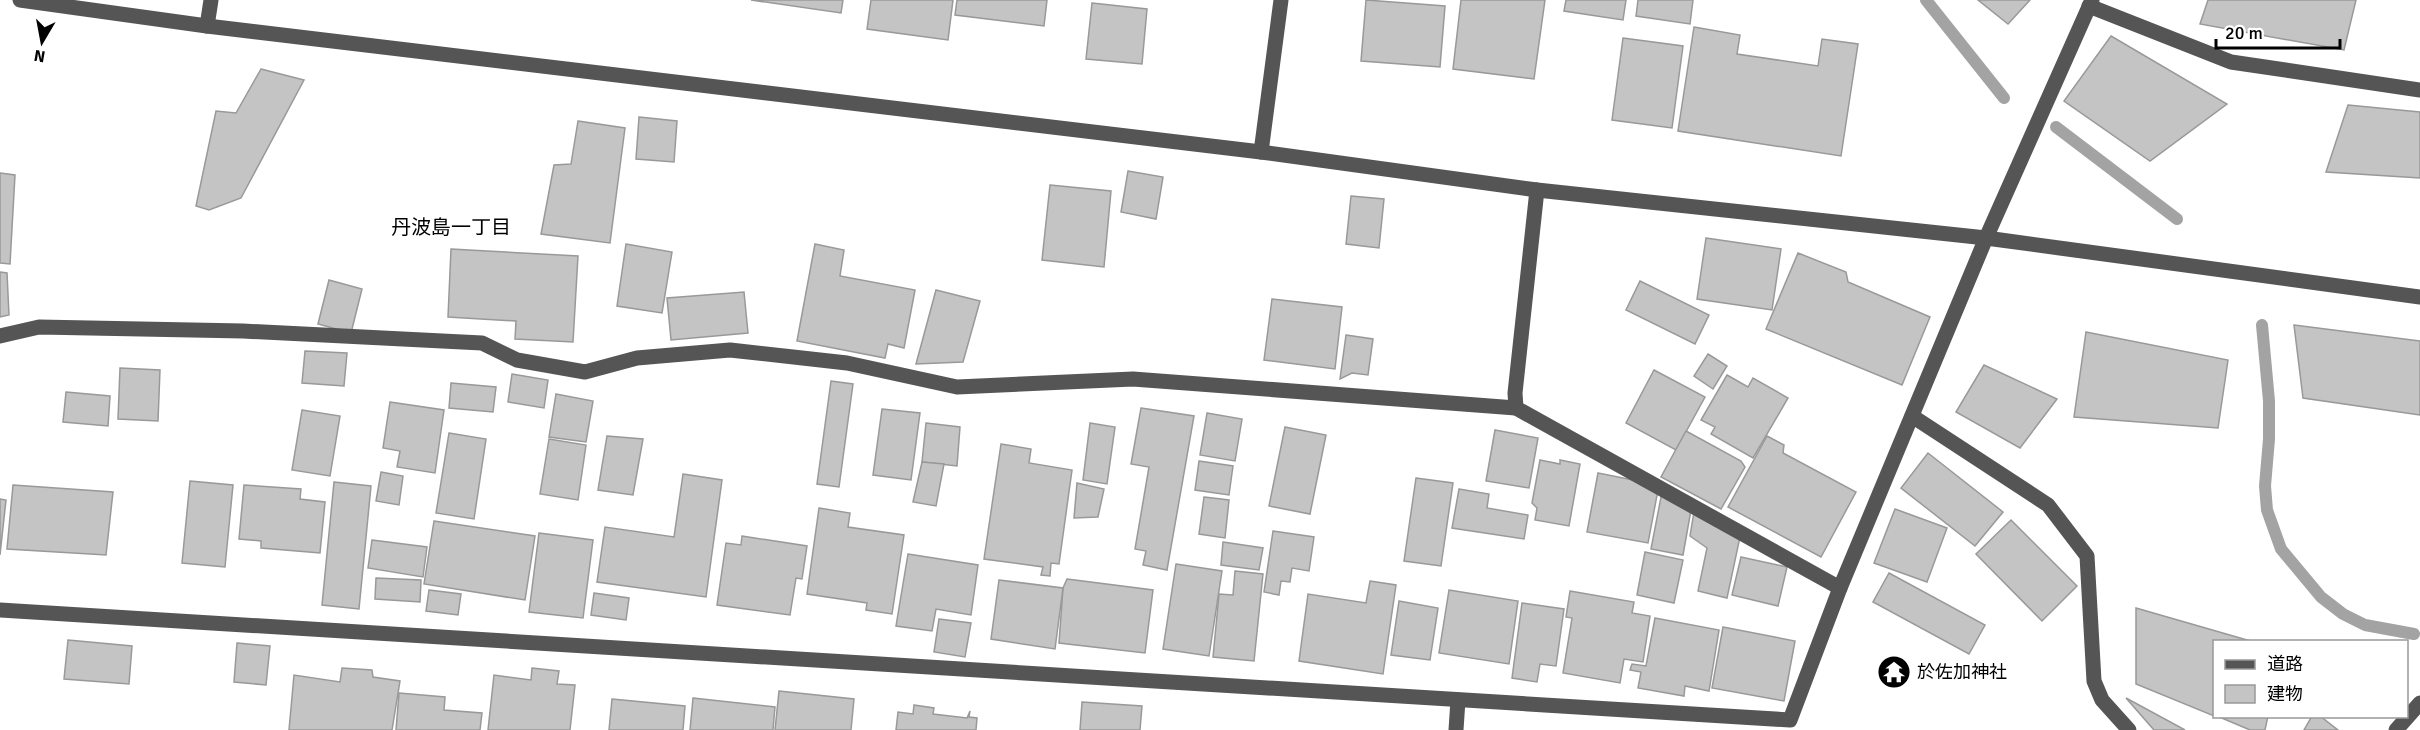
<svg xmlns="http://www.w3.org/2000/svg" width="2420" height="730" font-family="Signika,'Noto Sans JP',sans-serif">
  <rect width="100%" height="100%" fill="#fff"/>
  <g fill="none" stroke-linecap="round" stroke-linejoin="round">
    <g stroke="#a3a3a3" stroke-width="12">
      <path d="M1926 0 2004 98"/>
      <path d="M2056 127 2177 219"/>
      <path d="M2262 325 2269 401V439L2265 486 2267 510 2281 549 2321 597 2343 614 2365 625 2414 634"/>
    </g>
  </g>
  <g fill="#c4c4c4" stroke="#999" stroke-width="1.5">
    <path d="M751 0H843L841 13Z"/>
    <path d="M871 0H953L948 40 867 29Z"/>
    <path d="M957 0H1047L1044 26 955 15Z"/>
    <path d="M1366 0 1445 6 1440 67 1361 61Z"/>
    <path d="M1461 0H1545L1534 79 1453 69Z"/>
    <path d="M1566 0H1626L1623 20 1564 11Z"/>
    <path d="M1638 0H1693L1690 24 1636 16Z"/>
    <path d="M1978 0H2030L2008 24Z"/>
    <path d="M2208 0H2356L2344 50 2200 24Z"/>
    <path d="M1092 3 1147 9 1142 64 1086 59Z"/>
    <path d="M1694 27 1740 35 1737 54 1818 66 1822 39 1858 44 1841 156 1678 131Z"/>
    <path d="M2111 36 2227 104 2150 161 2064 101Z"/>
    <path d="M1623 38 1683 46 1672 128 1612 120Z"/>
    <path d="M261 69 304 80 241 198 209 210 196 206 216 111 236 113Z"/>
    <path d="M2348 105 2420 112V178L2326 172Z"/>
    <path d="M639 117 677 121 674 162 636 159Z"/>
    <path d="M578 121 625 128 610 243 541 234 554 165 571 164Z"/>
    <path d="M1128 171 1163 177 1156 219 1121 212Z"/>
    <path d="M0 173 15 175 10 264 0 263Z"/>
    <path d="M1050 185 1111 191 1104 267 1042 260Z"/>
    <path d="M1351 196 1384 199 1379 248 1346 244Z"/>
    <path d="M1706 238 1781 249 1772 310 1697 299Z"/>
    <path d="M626 244 672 252 662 313 617 306Z"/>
    <path d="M815 244 844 250 840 276 915 290 904 348 888 344 885 358 797 341Z"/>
    <path d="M451 249 578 256 573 342 515 339 516 321 448 317Z"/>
    <path d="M1798 253 1846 272 1848 282 1930 317 1902 385 1766 329Z"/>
    <path d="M0 272 7 273 9 315 0 317Z"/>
    <path d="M329 280 362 289 351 333 318 324Z"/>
    <path d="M1640 281 1709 315 1695 344 1626 310Z"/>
    <path d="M936 290 980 301 963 362 916 364Z"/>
    <path d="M744 292 748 333 671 340 667 298Z"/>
    <path d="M1272 299 1342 307 1335 369 1264 360Z"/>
    <path d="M2294 325 2420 341V415L2303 398Z"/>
    <path d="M2086 332 2228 360 2218 428 2074 417Z"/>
    <path d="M1346 335 1373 339 1368 375 1352 373 1340 379Z"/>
    <path d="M305 351 347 353 344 386 302 383Z"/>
    <path d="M1708 354 1727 366 1713 389 1694 376Z"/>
    <path d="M1984 365 2057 399 2020 448 1956 412Z"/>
    <path d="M120 368 160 370 158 421 118 419Z"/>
    <path d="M1654 370 1705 397 1676 450 1626 423Z"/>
    <path d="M512 374 548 380 544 408 508 402Z"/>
    <path d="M1727 375 1748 387 1753 378 1788 398 1753 458 1711 434 1715 427 1701 420Z"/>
    <path d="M831 381 853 384 839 487 817 484Z"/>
    <path d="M451 383 496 387 493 412 449 408Z"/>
    <path d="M66 392 110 396 108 426 63 422Z"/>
    <path d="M556 394 593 401 586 442 549 437Z"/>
    <path d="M390 402 444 410 435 473 397 467 400 451 383 448Z"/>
    <path d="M1141 408 1194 416 1167 570 1143 565 1146 551 1135 549 1149 467 1131 464Z"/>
    <path d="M882 409 920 413 911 480 873 475Z"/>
    <path d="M302 410 340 416 330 476 292 470Z"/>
    <path d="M1207 413 1242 419 1235 461 1200 455Z"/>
    <path d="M926 423 960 427 957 466 922 462Z"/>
    <path d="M1090 423 1115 427 1107 484 1083 480Z"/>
    <path d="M1285 427 1326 435 1310 514 1269 506Z"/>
    <path d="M1495 430 1538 438 1529 488 1486 481Z"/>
    <path d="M1686 431 1741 461 1745 467 1721 509 1661 477Z"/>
    <path d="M449 433 486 439 474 519 436 513Z"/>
    <path d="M607 436 643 439 633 495 598 490Z"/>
    <path d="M1767 436 1784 445 1783 453 1856 492 1821 557 1728 507Z"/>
    <path d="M549 439 586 445 578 500 540 494Z"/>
    <path d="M1001 444 1031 449 1029 463 1072 470 1059 564 1051 563 1050 576 1041 575 1043 567 984 559Z"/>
    <path d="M1928 453 2003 512 1975 546 1901 488Z"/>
    <path d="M1540 460 1560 464V460L1580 464 1569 526 1535 520 1537 508 1532 503Z"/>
    <path d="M1199 461 1233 466 1229 495 1195 490Z"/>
    <path d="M922 462 944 464 936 506 913 502Z"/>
    <path d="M381 472 403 476 399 505 376 501Z"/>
    <path d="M1598 473 1643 482 1658 490 1648 543 1587 532Z"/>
    <path d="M683 474 722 480 706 597 597 582 605 527 674 537Z"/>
    <path d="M1416 478 1453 483 1441 566 1404 561Z"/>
    <path d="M190 481 233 485 225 567 182 563Z"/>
    <path d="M334 482 371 486 359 609 322 605Z"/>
    <path d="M1077 483 1104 489 1098 517 1074 518Z"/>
    <path d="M13 485 113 492 106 555 7 549Z"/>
    <path d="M244 485 301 489 300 499 325 502 320 553 261 548V541L239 539Z"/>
    <path d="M1459 489 1489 494 1487 508 1528 515 1524 539 1452 528Z"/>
    <path d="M1662 492 1691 510 1683 555 1651 549Z"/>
    <path d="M1204 497 1229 500 1225 538 1199 534Z"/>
    <path d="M0 499 6 500 0 555Z"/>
    <path d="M819 508 850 513 848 527 904 535 892 614 866 610 867 603 807 594Z"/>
    <path d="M1895 509 1947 528 1927 582 1874 563Z"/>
    <path d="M1694 512 1740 537 1727 598 1698 591 1707 548 1690 536Z"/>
    <path d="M2011 520 2077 586 2042 621 1976 554Z"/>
    <path d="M434 521 535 536 525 600 424 584Z"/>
    <path d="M1273 531 1314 537 1309 571 1292 568 1290 582 1281 581 1279 595 1264 592Z"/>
    <path d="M539 533 593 540 583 618 529 612Z"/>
    <path d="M742 536 807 546 802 579 796 578 790 615 717 605 726 543 741 545Z"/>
    <path d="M372 540 427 547 423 577 368 568Z"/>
    <path d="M1223 542 1263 548 1259 570 1221 565Z"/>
    <path d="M1645 552 1683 560 1674 603 1637 595Z"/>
    <path d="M908 554 978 565 971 615 936 609 932 631 896 626Z"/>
    <path d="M1741 557 1787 567 1778 606 1732 595Z"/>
    <path d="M1176 564 1222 571 1209 656 1163 649Z"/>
    <path d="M1235 571 1263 574 1254 661 1213 657 1219 594 1233 595Z"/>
    <path d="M1889 573 1985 625 1969 654 1873 602Z"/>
    <path d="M376 578 421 580 420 602 375 599Z"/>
    <path d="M1067 579 1153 590 1145 653 1059 643 1063 588Z"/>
    <path d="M999 580 1063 588 1055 649 991 639Z"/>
    <path d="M1370 581 1396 585 1383 674 1299 661 1308 594 1366 603Z"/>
    <path d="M429 590 461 594 458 615 426 611Z"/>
    <path d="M1449 590 1518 601 1509 664 1439 653Z"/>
    <path d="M1570 591 1634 602 1632 613 1650 616 1643 662 1624 659 1620 683 1563 673 1572 618 1566 617Z"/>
    <path d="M594 593 629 598 626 620 591 615Z"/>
    <path d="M1399 601 1438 608 1430 660 1391 655Z"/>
    <path d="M1522 603 1564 609 1556 666 1540 664 1537 682 1512 678Z"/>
    <path d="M2136 608 2254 642H2214V716L2136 684Z"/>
    <path d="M1655 618 1719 630 1709 691 1685 686 1684 696 1638 688 1641 672 1630 670 1632 664 1646 666Z"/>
    <path d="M939 619 971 623 965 657 934 652Z"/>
    <path d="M1723 627 1795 641 1784 701 1712 688Z"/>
    <path d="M68 640 132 646 129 684 64 679Z"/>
    <path d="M237 643 270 646 266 685 234 682Z"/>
    <path d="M342 668 372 670 373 677 400 681 392 730H289L294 675 340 682Z"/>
    <path d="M532 668 559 671 557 684 575 685 570 730H488L494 675 531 680Z"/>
    <path d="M779 691 854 699 851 730H775Z"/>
    <path d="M399 693 445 697 444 710 482 713 480 730H396Z"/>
    <path d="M693 698 775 707 773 730H690Z"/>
    <path d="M2126 698 2185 730H2154Z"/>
    <path d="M612 699 685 706 683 730H609Z"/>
    <path d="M1082 702 1142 706 1140 730H1080Z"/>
    <path d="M914 705 934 708 933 714 967 718 970 711 969 717 977 718 976 730H896L898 712 913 714Z"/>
    <path d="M2217 716H2268L2265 730H2250Z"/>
    <path d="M2312 716H2320L2338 730H2304Z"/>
  </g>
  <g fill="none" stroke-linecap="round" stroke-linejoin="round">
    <g stroke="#555" stroke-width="15">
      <path d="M20 0 207 26 1261 152 1537 190 1986 238 2420 297"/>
      <path d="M2089 6 2231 62 2420 90"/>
      <path d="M207 26 211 0"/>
      <path d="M1261 152 1281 0"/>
      <path d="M0 336 39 327 243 331 482 343 517 360 585 372 637 358 730 350 847 363 957 387 1133 379 1516 408 1840 588"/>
      <path d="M1516 408 1515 393 1537 190"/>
      <path d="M1912 416 2048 505 2087 556 2094 681 2102 700 2129 730"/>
      <path d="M0 610 1790 720 1840 588 1986 238 2092 0"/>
      <path d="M1456 730 1458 700"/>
      <path d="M2396 730 2420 703"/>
    </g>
  </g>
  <defs>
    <symbol id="temple-disc" viewBox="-11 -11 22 22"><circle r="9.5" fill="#000" stroke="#fff"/><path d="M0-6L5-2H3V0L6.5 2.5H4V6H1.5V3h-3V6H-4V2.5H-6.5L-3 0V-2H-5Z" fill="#fff"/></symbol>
  </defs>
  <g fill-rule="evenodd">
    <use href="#temple-disc" x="1875" y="653" width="38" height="38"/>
  </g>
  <g text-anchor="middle" stroke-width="4.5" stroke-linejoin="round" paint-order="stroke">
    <g font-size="18" fill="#000" stroke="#fff" text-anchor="start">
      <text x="1917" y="678">於佐加神社</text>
    </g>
    <g font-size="20" fill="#000" stroke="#fff">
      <text x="451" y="234">丹波島一丁目</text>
    </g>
  </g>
  <rect x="2213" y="640" width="195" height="78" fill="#ffffff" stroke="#999999" stroke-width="1.5"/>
  <rect x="2225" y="660" width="30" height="9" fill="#555555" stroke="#999999" stroke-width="1.5"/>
  <text x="2267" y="670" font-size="18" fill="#000000">道路</text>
  <rect x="2225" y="685" width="30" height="18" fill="#c4c4c4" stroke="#999999" stroke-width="1.5"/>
  <text x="2267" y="700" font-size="18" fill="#000000">建物</text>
  <g transform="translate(42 42) rotate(190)" stroke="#ffffff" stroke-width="4.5" paint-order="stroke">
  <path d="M0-4.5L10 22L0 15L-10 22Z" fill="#000000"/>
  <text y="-9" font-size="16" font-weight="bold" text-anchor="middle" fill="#000000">N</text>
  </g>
  <path d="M2216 39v9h124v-9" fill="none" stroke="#000000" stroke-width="3"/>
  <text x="2225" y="39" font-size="18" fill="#000000" stroke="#ffffff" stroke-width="4.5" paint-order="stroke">20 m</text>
</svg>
